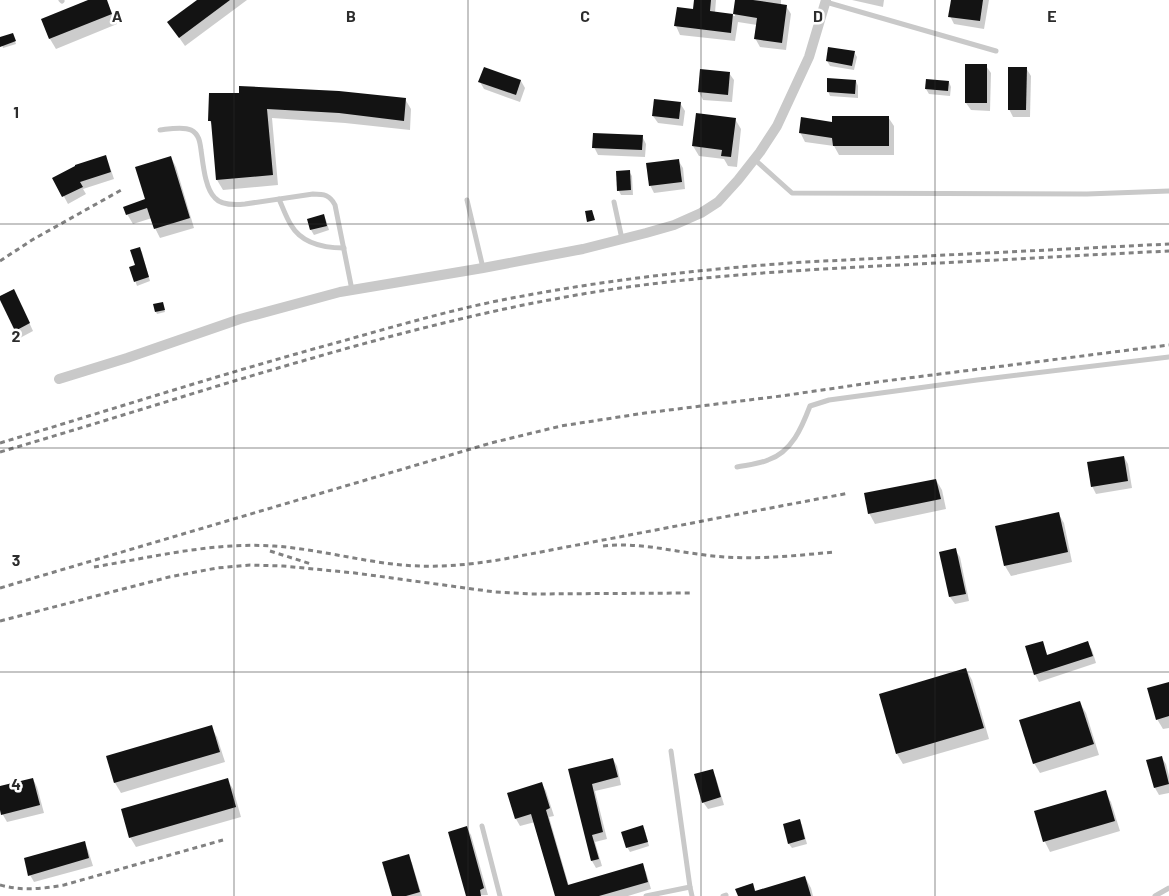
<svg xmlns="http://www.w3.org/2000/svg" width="1169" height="896" font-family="Barlow,sans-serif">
  <rect width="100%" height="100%" fill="#fff"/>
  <g fill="#0003">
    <path d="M92 0H106L117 24 56 49 50 39 42 20Z"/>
    <path d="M199 0H247L185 46 169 23Z"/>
    <path d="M695 0H716L715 13 735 16 737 0H781V5L786 6 791 14 786 50 760 47 755 38 757 25 738 22 735 41 680 35 676 26 678 8 694 10Z"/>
    <path d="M852 0H884L883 7Z"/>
    <path d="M952 0H989L984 29 954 24 950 16Z"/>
    <path d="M13 36 16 44 3 48 0 39Z"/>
    <path d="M854 52 857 57 854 70 830 66 827 61Z"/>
    <path d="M966 66H986L991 73 990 111 971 110 966 103Z"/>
    <path d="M1026 68 1031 76 1030 117H1013L1009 109Z"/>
    <path d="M701 70 729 73 734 80 732 102 703 100 699 92Z"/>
    <path d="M521 81 525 88 520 102 484 89 480 82Z"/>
    <path d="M856 81 858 86V98L830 96 828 91Z"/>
    <path d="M949 82 951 87 950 96 929 94 926 89Z"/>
    <path d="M210 94 405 99 411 109 410 130 345 123 272 118 278 185 223 190 217 180 212 125 210 121Z"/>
    <path d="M680 103 685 111 683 126 658 123 653 116Z"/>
    <path d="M888 117 894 126V155H839L834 146 805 142 800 132 834 124Z"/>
    <path d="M735 119 741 129 737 167 728 166 724 159 699 156 693 146Z"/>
    <path d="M642 136 646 144 645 157 598 155 594 147Z"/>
    <path d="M105 156 109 164 114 179 83 189 86 194 68 204 54 178Z"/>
    <path d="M171 157 176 167 194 228 160 238 155 228 152 218 133 224 127 214 146 200Z"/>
    <path d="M678 160 683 168 685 189 654 193 650 185Z"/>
    <path d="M629 171 632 176 633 195H621L619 191Z"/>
    <path d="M324 216 326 220 329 230 314 235 311 230 308 220Z"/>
    <path d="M139 248 142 252 150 281 137 286 131 268 137 266Z"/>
    <path d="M18 298 33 331 20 338 16 330Z"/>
    <path d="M163 305 165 312 157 314 156 312Z"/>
    <path d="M1124 457 1128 464 1132 488 1096 494 1092 486Z"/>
    <path d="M936 480 942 490 946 509 875 524 869 513Z"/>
    <path d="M1058 513 1064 523 1072 562 1011 576 1005 566Z"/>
    <path d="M955 550 960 557 969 601 955 604 950 597Z"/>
    <path d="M1042 643 1048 656 1088 643 1092 650 1096 663 1039 682 1035 674Z"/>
    <path d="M966 669 972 680 989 739 903 764 897 754Z"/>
    <path d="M1169 683V728L1163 729 1157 719Z"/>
    <path d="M1080 703 1086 713 1099 755 1040 773 1034 763Z"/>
    <path d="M211 727 217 737 225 762 121 793 115 783 107 757Z"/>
    <path d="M1161 757 1166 764 1169 776V793L1159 795 1155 788 1148 761Z"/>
    <path d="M613 759 617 766 621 785 595 791 607 839 595 842 602 866 596 868 592 861 569 770Z"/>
    <path d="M712 770 716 778 724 805 708 809 703 802Z"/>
    <path d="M33 779 37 787 44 813 7 822 3 815 0 804V787Z"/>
    <path d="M227 779 233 789 241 817 136 847 130 837Z"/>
    <path d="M542 784 546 791 554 816 549 817 569 886 642 865 646 872 651 889 628 896H557L535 822 520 826 516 819 508 794Z"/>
    <path d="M1105 792 1111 802 1120 831 1050 852 1045 842 1036 812Z"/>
    <path d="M799 821 802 825 807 844 792 848 789 844Z"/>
    <path d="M642 827 645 831 649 846 630 852 627 847Z"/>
    <path d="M467 828 471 835 488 895 467 896Z"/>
    <path d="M84 843 88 850 93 866 34 882 30 875Z"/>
    <path d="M408 855 412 863 422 896H393Z"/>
    <path d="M805 877 811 888 813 896H739L753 885 756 892Z"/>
  </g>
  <g fill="#131313">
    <path d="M88 0H107L112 14 49 39 41 19Z"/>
    <path d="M197 0H230L179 38 167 22Z"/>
    <path d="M694 0H711L710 11 733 14 731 33 674 26 677 7 693 9Z"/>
    <path d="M735 0H753L787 5 782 43 754 39 757 18 733 14Z"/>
    <path d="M951 0H983L980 21 948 17Z"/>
    <path d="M13 33 16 41 0 47V37Z"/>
    <path d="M828 47 855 51 852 66 826 61Z"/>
    <rect x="965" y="64" width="22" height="39"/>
    <path d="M484 67 521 80 516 95 478 82Z"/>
    <path d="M1008 67H1027L1026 110H1008Z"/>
    <path d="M700 69 730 72 728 95 698 92Z"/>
    <path d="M827 78 856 80 855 94 827 92Z"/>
    <path d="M926 79 949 81 948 91 925 89Z"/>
    <path d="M239 86 339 91 406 98 404 121 339 113 267 109 273 175 216 180 211 121H208L209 93H239Z"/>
    <path d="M654 99 681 102 679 119 652 116Z"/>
    <path d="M696 113 736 118 731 157 721 156 722 150 692 146Z"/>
    <path d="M832 116H889V146H833L832 138 799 133 801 117 832 122Z"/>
    <path d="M593 133 643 135 642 150 592 148Z"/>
    <path d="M106 155 111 172 80 182 83 187 62 197 52 178 75 166V165Z"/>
    <path d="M171 156 190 218 154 229 147 208 126 215 123 207 145 199 135 167Z"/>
    <path d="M679 159 682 182 649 186 646 163Z"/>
    <path d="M630 170 631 190 617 191 616 171Z"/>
    <path d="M592 210 595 220 587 222 585 211Z"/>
    <path d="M324 214 327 226 310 230 307 219Z"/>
    <path d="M140 247 149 277 134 282 129 267 135 265 130 250Z"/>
    <path d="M14 289 30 323 15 331 0 300V296Z"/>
    <path d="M163 302 165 310 155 312 153 304Z"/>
    <path d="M1124 456 1128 481 1091 487 1087 462Z"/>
    <path d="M936 479 941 499 868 514 864 493Z"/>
    <path d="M1059 512 1068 552 1004 566 995 526Z"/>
    <path d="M956 548 966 594 949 597 939 552Z"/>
    <path d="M1043 641 1047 655 1088 641 1093 656 1034 675 1025 646Z"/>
    <path d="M966 668 984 728 896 754 879 694Z"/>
    <path d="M1169 682V716L1156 720 1147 688Z"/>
    <path d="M1080 701 1094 744 1033 764 1019 720Z"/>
    <path d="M212 725 220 752 114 783 106 756Z"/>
    <path d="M1162 756 1169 784 1154 788 1146 760Z"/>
    <path d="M613 758 618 777 592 784 603 832 592 835 599 859 591 861 568 769Z"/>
    <path d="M713 769 721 797 702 803 694 774Z"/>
    <path d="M33 778 40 805 1 815 0 810V786Z"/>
    <path d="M228 778 236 807 129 838 121 809Z"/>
    <path d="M542 782 550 808 546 810 568 885 643 863 648 882 599 896H555L531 814 515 819 507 793Z"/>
    <path d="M1106 790 1115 821 1043 842 1034 811Z"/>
    <path d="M800 819 805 839 788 844 783 824Z"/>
    <path d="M643 825 648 842 626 848 621 832Z"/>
    <path d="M467 826 484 888 480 890 481 896H466L448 832Z"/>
    <path d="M85 841 89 858 28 876 24 858Z"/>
    <path d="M409 854 420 892 406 896H392L382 862Z"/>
    <path d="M805 876 811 896H738L735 889 753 883 755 891Z"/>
  </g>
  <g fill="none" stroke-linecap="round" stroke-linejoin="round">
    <g stroke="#c9c9c9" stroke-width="5">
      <path d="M61 0 62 1"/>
      <path d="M826 2 996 51"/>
      <path d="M160 130C169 129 183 126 191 130 199 134 200 142 201 150 203 163 205 189 215 198 222 206 236 205 245 204L313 194C324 194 330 195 335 205L352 290"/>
      <path d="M754 159 792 193 1087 194 1169 191"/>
      <path d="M279 199C283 208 286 217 291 225 302 244 324 248 344 248"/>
      <path d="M467 200 483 268"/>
      <path d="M614 202 622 239"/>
      <path d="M737 467C747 465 759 464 768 460 792 452 802 427 810 406L829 400 977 380 1169 357"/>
      <path d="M671 751 690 887"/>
      <path d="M482 826 500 896"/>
      <path d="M646 896 690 887 692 896"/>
      <path d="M723 896 726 895"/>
      <path d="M1155 896 1169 888"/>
    </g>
    <path stroke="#c9c9c9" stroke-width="10" d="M59 379 127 358 240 319 340 292 483 268 583 249 646 233 674 225 701 213 718 202 738 180 760 152 777 126 809 57 826 0"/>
    <g stroke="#818181" stroke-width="3" stroke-dasharray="5 4" stroke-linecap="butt">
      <path d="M0 261 32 240 123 189"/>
      <path d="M0 443C113 409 225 373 339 342 389 328 440 313 492 302 595 281 700 269 805 262L1169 244"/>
      <path d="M0 452C75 430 149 407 224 384 335 351 445 319 560 298 678 276 798 270 918 264 1001 260 1085 255 1169 251"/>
      <path d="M603 546C637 542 671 551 705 555 748 561 791 556 834 552"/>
      <path d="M270 551 311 564"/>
      <path d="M94 567C153 557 213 542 274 546 317 549 359 561 402 565 436 568 469 565 504 559L849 493"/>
      <path d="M0 588 491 443 561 426 645 413 781 396 877 382 1169 345"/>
      <path d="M0 621 169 577 217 568 250 565 283 566 355 573 495 592 531 594 690 593"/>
      <path d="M0 885C21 891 42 889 64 885L223 840"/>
    </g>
  </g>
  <path fill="none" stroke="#2c2c2c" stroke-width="1" stroke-opacity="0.55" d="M234 0V896M468 0V896M701 0V896M935 0V896M0 224H1169M0 448H1169M0 672H1169"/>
  <g font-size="16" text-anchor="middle" font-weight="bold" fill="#2c2c2c" stroke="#fff" stroke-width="5" stroke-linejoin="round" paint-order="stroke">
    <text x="117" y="22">A</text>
    <text x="351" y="22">B</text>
    <text x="585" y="22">C</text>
    <text x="818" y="22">D</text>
    <text x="1052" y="22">E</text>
    <text x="16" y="118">1</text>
    <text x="16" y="342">2</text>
    <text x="16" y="566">3</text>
    <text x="16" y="790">4</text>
  </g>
</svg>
